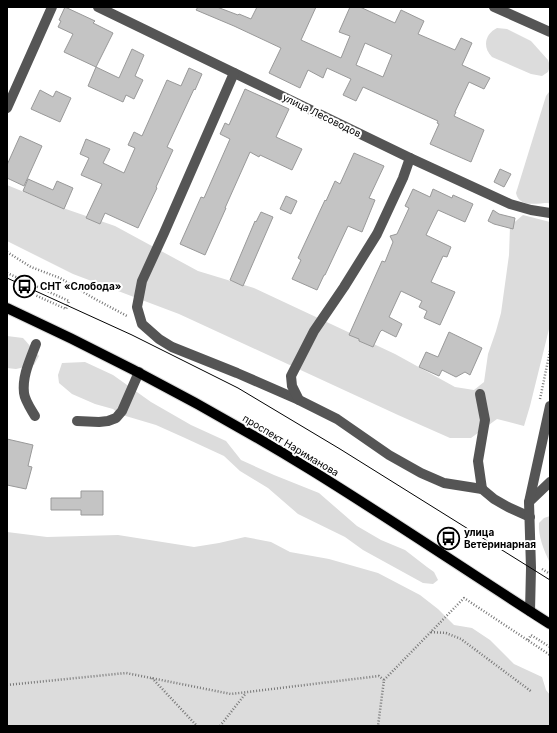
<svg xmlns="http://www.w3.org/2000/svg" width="557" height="733" font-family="Inter,sans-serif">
  <rect width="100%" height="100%" fill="#fff"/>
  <g fill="#dcdcdc">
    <path d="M497 28 507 29 531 41 548 60 550 66 548 72 542 76 531 74 492 57C482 47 485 34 497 28Z"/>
    <path d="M549 92 550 204 548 203C537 203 519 208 516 193L546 96Z"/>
    <path d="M7 185 63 208 115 226 198 271 254 288 395 354 455 387 474 390 484 382 488 354 496 331 501 313 509 255 510 226 523 215 550 222V325L530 406 524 426 497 419 471 438H450L398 415 179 314 73 274 7 241Z"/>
    <path d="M7 336 23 338 39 356 34 365 16 369 7 368Z"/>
    <path d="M85 362 113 375 151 402 191 425 226 441 241 460 274 475 319 493 357 526 381 540 405 550 427 567 434 572 438 580 433 584 423 583 363 550 345 537 298 514 268 488 240 471 224 456 185 438 156 425 119 414 113 409 95 404 72 394 59 383 58 375 62 363Z"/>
    <path d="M550 516V563C544 551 538 536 539 523L544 518Z"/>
    <path d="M7 532 47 537 118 535 194 547 219 543 245 537 271 542 290 552 329 559 378 573 420 595 438 609 454 625 472 628 490 640 514 664 542 677 546 690 550 695V726H7Z"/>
  </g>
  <g fill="#c4c4c4" stroke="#999" fill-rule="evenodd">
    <path d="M65 7 95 21 93 23 113 33 96 67 64 52 73 34 58 27 61 21 59 20Z"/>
    <path d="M198 7H217L238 15 239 14 251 19 257 7H316L301 40 341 58 350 36 339 32 350 7H360L395 23 401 10 424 21 418 34 455 50 461 38 472 43 462 65 490 78 484 89 469 82 455 112H456L454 116 484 130 471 162 430 144 439 124 437 123 438 121 363 87 356 101 343 95 351 79 327 68 323 78 308 70 300 88 269 73 281 48 234 26 196 10ZM365 43 392 55 383 77 356 65Z"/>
    <path d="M132 49 144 55 135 76 143 80 134 99 126 95 123 102 88 86 96 67 119 78Z"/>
    <path d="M189 68 202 74 195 90 194 89 167 147 173 150 156 187 157 188 138 228 105 213 100 224 86 218 102 184 81 175 89 158 80 154 86 139 110 149 103 163 124 173 135 148 128 145 134 132 142 136 167 80 181 86Z"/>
    <path d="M245 89 289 109 276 137 302 149 292 170 260 155 259 157 250 152 225 208H226L205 255 180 244 201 197 204 198 230 139 220 134 225 123 229 125Z"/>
    <path d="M40 90 53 97 56 91 71 98 60 122 31 109Z"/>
    <path d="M20 136 42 146 24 186 7 178V165Z"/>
    <path d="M354 153 384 166 369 198 375 200 362 232 348 226 325 275H324L317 290 292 279 301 260 298 258 325 200 326 201 335 181 340 184Z"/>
    <path d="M500 169 511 174 504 187 494 182Z"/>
    <path d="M28 179 53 190 57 181 73 188 64 209 23 191Z"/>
    <path d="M413 189 430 197 433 189 452 198 453 195 473 204 465 222 438 210 426 235 451 247 447 257 443 256 431 282 455 292 440 325 424 318 427 311 419 307 422 301 401 291 389 317 402 324 396 337 382 330 380 332 373 347 359 341V339L349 335 382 261 385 262 393 242 390 236 397 234 409 208 405 206Z"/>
    <path d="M286 196 297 201 291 214 280 209Z"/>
    <path d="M493 210 499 214 515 218 513 229 494 224 488 221Z"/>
    <path d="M261 212 273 217 243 286 230 280 255 221 256 222Z"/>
    <path d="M449 332 482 348 470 375 465 372 456 377 442 370 439 376 419 367 426 352 438 357Z"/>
    <path d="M7 439 33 445 28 466 32 467 26 489 7 485Z"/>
    <path d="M81 491H103V515H81V510H51V498H81Z"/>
  </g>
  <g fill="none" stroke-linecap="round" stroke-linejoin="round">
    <defs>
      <path id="major" d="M7 308C111 356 213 410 311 470 392 520 470 573 550 624"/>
    </defs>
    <use href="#major" stroke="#dbdbdb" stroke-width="12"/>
    <g stroke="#777" stroke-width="2.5" stroke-dasharray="1 2" stroke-linecap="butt">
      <path d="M7 252 31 267 60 278 95 299 127 316"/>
      <path d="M7 273 69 301 66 309 35 295"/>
      <path d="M540 399 550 351"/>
      <path d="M542 569 550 574"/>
      <path d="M431 632 446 633 461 639 532 692"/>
      <path d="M528 640 531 635 550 647"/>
      <path d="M152 678 197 726"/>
      <path d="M384 680 464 598 550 655"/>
      <path d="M7 685 126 673 231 694 379 676 384 680 378 726"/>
      <path d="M220 726 246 693"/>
    </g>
    <g stroke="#555" stroke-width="10">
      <path d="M98 7 410 158 510 204 531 210 550 213"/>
      <path d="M494 7 550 32"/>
      <path d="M234 73 164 233 142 281 137 307 142 324 159 339 172 347 237 373 299 400"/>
      <path d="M7 108 52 7"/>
      <path d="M410 158 403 178 377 234 344 287 314 331 291 376 292 386 299 400 337 419 389 455 421 473 444 483 482 489 494 499 508 507 530 517"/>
      <path d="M480 394 485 420 478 461 482 489"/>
      <path d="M35 416C31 409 25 401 24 393 22 376 30 360 36 344"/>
      <path d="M77 421 99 422 108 421 116 418 122 411 139 372"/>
      <path d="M529 502 550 482"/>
      <path d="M530 611 531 568 529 502 550 406"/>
    </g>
    <use href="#major" stroke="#000" stroke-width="10"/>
    <path stroke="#000" stroke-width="1" d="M7 278 132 335 238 388 340 449 550 580"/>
  </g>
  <defs>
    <symbol id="bus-ring" viewBox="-11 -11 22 22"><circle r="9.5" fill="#fff" stroke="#000" stroke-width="1.5"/><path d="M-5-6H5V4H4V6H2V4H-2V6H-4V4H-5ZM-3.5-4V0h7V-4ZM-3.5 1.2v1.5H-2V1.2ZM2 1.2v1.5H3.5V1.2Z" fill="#000"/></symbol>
  </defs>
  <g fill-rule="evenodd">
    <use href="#bus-ring" x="12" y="274" width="25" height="25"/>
    <use href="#bus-ring" x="436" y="526" width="25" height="25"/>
  </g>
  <g text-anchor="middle" stroke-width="4" stroke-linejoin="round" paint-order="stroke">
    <g font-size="10" fill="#000" stroke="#fff">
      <text transform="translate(322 115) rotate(26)" y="4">улица Лесоводов</text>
      <text transform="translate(291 445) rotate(31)" y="4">проспект Нариманова</text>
    </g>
    <g font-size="10" font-weight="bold" fill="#000" stroke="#fff" text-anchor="start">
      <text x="40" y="290">СНТ «Слобода»</text>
      <text x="464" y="536">улица<tspan x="464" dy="12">Ветеринарная</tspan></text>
    </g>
  </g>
  <rect width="557" height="733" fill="none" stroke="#000000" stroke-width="16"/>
</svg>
